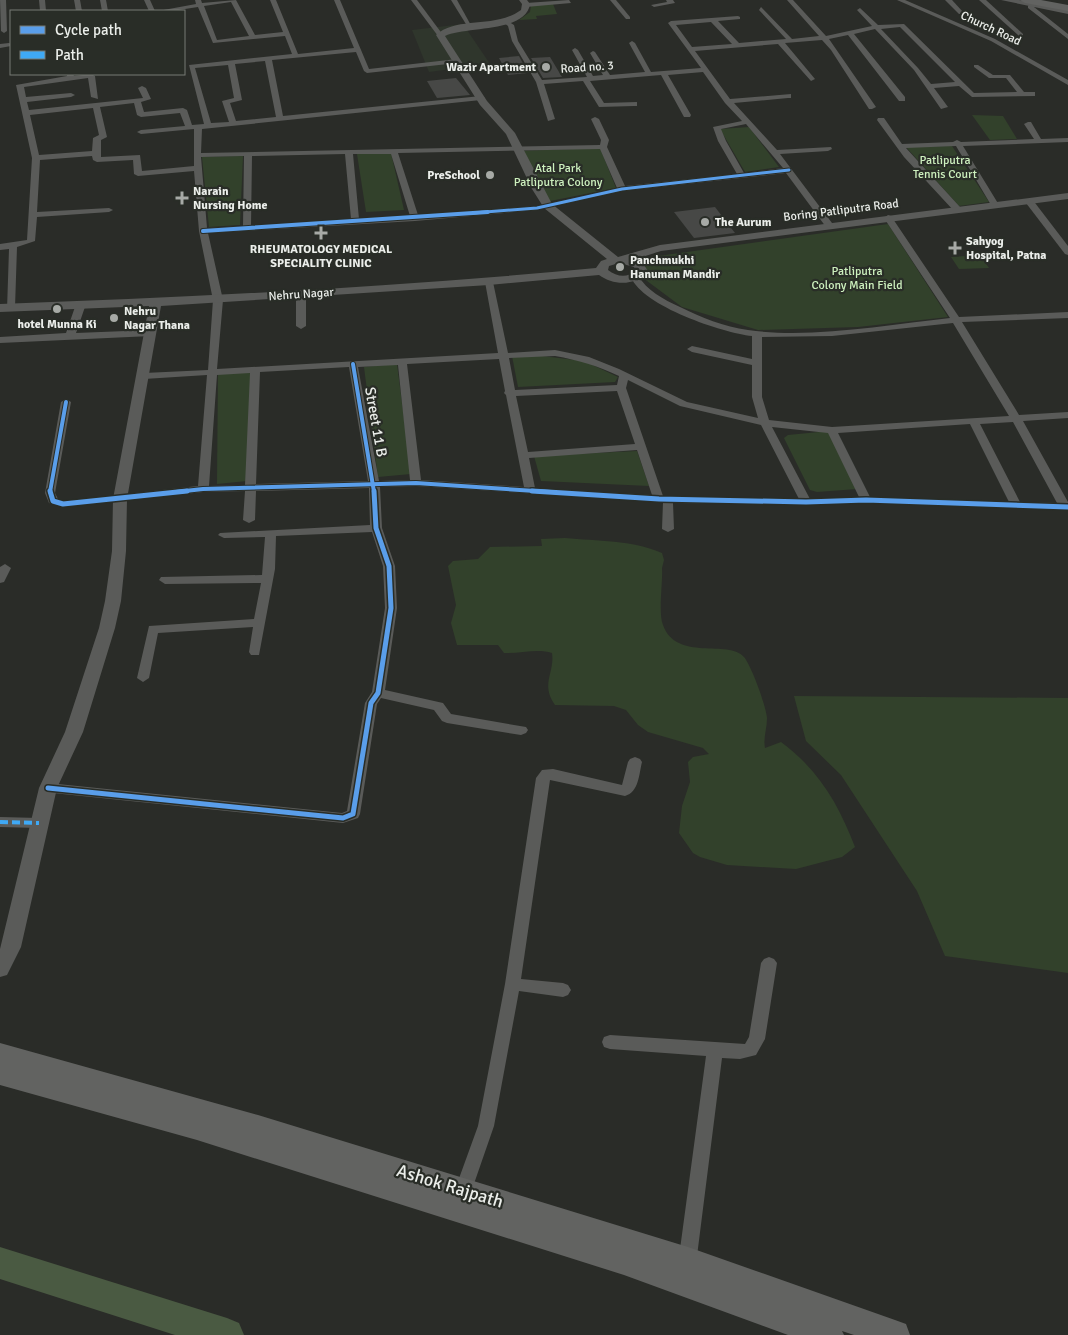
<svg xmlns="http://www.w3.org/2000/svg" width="1068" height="1335" font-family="Signika,sans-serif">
  <rect width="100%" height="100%" fill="#2a2c28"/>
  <path fill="#2f362c" d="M463 24 490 64 429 72 412 30Z"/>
  <g fill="#32412b">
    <path d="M553 4 557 14 536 16 537 19 519 20 530 12 531 5Z"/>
    <path d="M972 115 1003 116 1017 139 990 140Z"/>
    <path d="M749 127 779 167 745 172 720 129Z"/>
    <path d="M952 146 989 202 959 206 906 147Z"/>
    <path d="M600 148 616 188 545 202 517 151Z"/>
    <path d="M391 153 404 210 366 212 357 154Z"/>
    <path d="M243 156 240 225 209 227 202 157Z"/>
    <path d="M888 224 948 317 858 327 758 330 682 307 643 278 642 269 636 264 658 256Z"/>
    <path d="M980 255 989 268 959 269 951 257Z"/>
    <path d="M534 355 584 361 618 377 615 382 518 387 512 356Z"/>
    <path d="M397 364 411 474 378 477 364 367Z"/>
    <path d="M252 371 247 481 217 484 218 373Z"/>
    <path d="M829 431 857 489 817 492 810 490 784 438 788 435Z"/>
    <path d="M637 451 649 486 541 481 534 456Z"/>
    <path d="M565 538C597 541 632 540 662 553L664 560 662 568C663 582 658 613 663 625 676 662 729 639 744 657 752 667 766 706 767 718 767 729 763 738 765 748L781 742C819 770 839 805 855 847L842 857 796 869 727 865 700 857 693 853 679 833 682 806 690 782 688 762 693 757 709 754 703 748 648 732 638 725 626 710 614 706 555 705C540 684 555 673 552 653 537 648 520 654 504 653L498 645H457L451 623 456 605 448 566 453 561 478 559 490 547 542 546 541 539Z"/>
    <path d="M794 696 1068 698V973L945 956 917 891 841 775 806 741Z"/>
  </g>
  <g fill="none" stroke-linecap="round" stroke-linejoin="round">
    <path fill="#4a5a42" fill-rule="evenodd" d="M0 1247 227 1318 239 1323 244 1335H175L0 1279Z"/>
  </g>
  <g fill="#474846">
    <path d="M519 56 528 73 508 75 499 58Z"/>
    <path d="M550 57 562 77 543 78 531 58Z"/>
    <path d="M456 78 470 95 437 98 427 81Z"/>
    <path d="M715 207 735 233 694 238 674 212Z"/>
  </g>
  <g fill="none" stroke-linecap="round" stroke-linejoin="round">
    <g fill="#5a5b59" fill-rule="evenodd">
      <path d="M0 0H6L7 31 4 33 1 31Z"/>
      <path d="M39 0H45L46 11H40Z"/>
      <path d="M74 0H80L82 11H76Z"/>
      <path d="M100 0H106L108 11H102Z"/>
      <path d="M144 0H150L155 11H149Z"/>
      <path d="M195 0H201L202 3 236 0 255 35 283 32 270 0H276L298 54 354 48 334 0H340L369 69 457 59 460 61 457 63 367 73 364 71 356 52 272 60 283 116 481 96 485 98 481 100 202 129 201 153 600 145 601 140 591 119 595 117 599 119 609 140 607 147 625 186 737 174 718 141 713 127 742 121 725 103 703 72 668 75 691 115 690 117H684L661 75 590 81 604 103 637 102V106H634L599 107 583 81 544 84 555 119 548 121 536 82 512 41 508 26 503 22 506 20 514 25 518 41 542 80 587 77 572 50 575 48 578 50 593 76 603 75 590 53 593 51 595 52 610 75 645 72 629 43 632 41 635 43 651 72 701 68 668 23 671 21 738 16 740 17V19L718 21 739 43 786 39 759 10 761 7 792 39 819 36 787 0H793L826 36 872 26 857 10 860 8 878 25 904 24 974 93 1017 92 1006 78H989L974 67V65H978L993 75H1010L1024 92H1035V96L972 97 959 86 934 88 948 107 941 109 914 70 875 29 854 34 905 97V101H899L848 35 829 39 876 107 872 109H869L831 50 822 40 785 43 815 79 811 81 778 44 695 51 730 99 791 94V98H788L734 103 777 150 831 147 832 149 828 151 780 154 832 223V227H826L786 173 622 191 537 210 415 221 208 233 223 300 217 369 498 353 485 282 489 279 493 282 508 353 555 350 589 357 619 369 687 402 758 418 752 397V365L692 352 687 349 692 346 752 359V336C723 333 642 306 631 277L638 275C647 291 663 299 680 307 701 317 724 327 748 330 810 339 887 325 950 318L884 218 888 215 891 216 959 317 1068 312V318L962 322 1019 415 1068 412V418L1023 421 1068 502V510L866 503 806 505 673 503 674 529 668 532 662 529 663 502 416 486 380 487 382 528 395 566 397 608 385 690 443 703 451 714 526 727 528 730 526 733 521 735 447 723 442 721 434 710 381 698 377 704 360 814 358 818 343 823 43 792 41 788 43 784 48 783 342 813 347 811 365 703 372 692 385 608 383 566 372 532 276 536 275 569 259 655H251L249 652 253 627 158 633 149 678 143 682 137 678 149 626 254 619 261 583 165 584 159 580 161 577 262 575 265 537 224 538 218 535 220 533 370 525 369 488 256 491 255 520 249 523 243 520 245 491 203 492 63 507 49 503 45 493 61 402 66 399 71 402 55 493 58 499 63 501 198 486 207 375 144 379 139 376 144 373 208 370 213 300 199 231 194 171 138 176 134 174 133 160 97 162 93 160 92 156 40 160 37 212 109 208 113 210 109 212 37 217 35 241 17 247 15 308 10 311 7 310 9 249 0 250V244L27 240 32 158 16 85 67 76V74H73L74 76 91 74 95 76 98 99 91 97 88 78 24 87 26 97 71 93 75 95 71 97 27 102 29 110 143 98 138 88 142 86 146 88 151 99 141 102 144 112 183 108 187 110 192 125 204 124 189 65 292 54 285 36 213 43 198 7 172 11H158L196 4ZM231 2 249 36 217 40 204 6ZM711 22 732 44 692 47 676 25ZM900 27 955 82 931 84 918 68 881 29ZM265 61 276 117 236 121 230 103 242 100 235 64ZM228 65 234 98 222 101 229 122 211 123 195 68ZM134 103 137 115 141 117 180 113 185 126 141 130 137 132 141 134 194 129V166L142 171 140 155 101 157V140L107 137 100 107ZM93 108 99 135 93 138 92 151 39 155 30 115ZM746 124 783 168 744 173 726 141 721 129ZM600 149 617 188 537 206 418 215 398 153ZM345 154 351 219 251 226 252 156ZM353 154H391L410 216 359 219ZM244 156 243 226 207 228 201 157ZM953 323 1009 416 832 427 769 420 762 397V337L832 336ZM555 356C578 360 598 366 619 376L617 385 515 390 509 358ZM499 359 505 391 504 393 506 395 524 487 421 480 407 364ZM398 365 410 480 379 481 358 367ZM349 367 368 481 256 484 260 372ZM250 373 245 485 209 486 217 375ZM628 380 680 406 761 425 799 499 663 496 626 388ZM617 391 635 444 528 452 516 396ZM1013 422 1057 503 1020 502 980 424ZM970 424 1009 502 870 497 838 433ZM772 427 828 433 859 497 810 499ZM637 450 652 495 535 488 529 458Z"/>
      <path d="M411 0H417L443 35 442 36H438Z"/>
      <path d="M451 0H457L473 29H469Z"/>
      <path d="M569 0 571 3 526 7 523 5 526 3Z"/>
      <path d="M610 0H616L630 17V19H626Z"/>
      <path d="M666 0H673L675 3 654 7 651 5 667 2Z"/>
      <path d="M897 0H905L995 39 1068 80V85L991 41Z"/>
      <path d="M945 0H952L963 12V14H959Z"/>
      <path d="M979 0H986L1023 34V36H1019Z"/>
      <path d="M1034 0 1037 2 1034 7 1068 34V39L1028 8V6Z"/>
      <path d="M9 43 11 44V46L0 48V44Z"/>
      <path d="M878 118H884L902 144 953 142 957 140 961 142 1034 139 1024 124 1028 122H1031L1041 139 1068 138V142L963 146 999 205 995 207 991 205 956 146 906 148 960 207 961 209 957 211H954L904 157 877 120Z"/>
      <path d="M1026 199H1032L1068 246V255L1065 254 1026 203Z"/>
      <path d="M301 292 306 295V326L301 329 296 326V295Z"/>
      <path d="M81 301 86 304 76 333 151 330 156 333 151 336 0 343V337L66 333 76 304Z"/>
      <path d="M5 564 11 568 4 582 0 583V567Z"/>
      <path d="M635 757 640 759 642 762C639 774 639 792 625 796L550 780 521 979 563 983 568 985 571 990 568 995 563 997 519 991 494 1126 468 1201 462 1203 456 1201 453 1195 478 1126 505 984 536 778 542 770 553 769 622 785 628 762 630 759Z"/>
      <path d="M0 817 39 818 44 819 46 823 44 827 39 828 0 827Z"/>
      <path d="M769 957 774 959 777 963 765 1039 756 1055 740 1059 722 1058 696 1264 693 1270 687 1273 681 1270 678 1264 706 1056 610 1049 604 1047 602 1042 604 1037 610 1035 745 1044 749 1037 761 963 764 959Z"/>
    </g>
    <g fill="#5a5b59" fill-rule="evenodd">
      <path d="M519 0H527L530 4C526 33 466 26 445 36L487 101 515 133 552 204 618 257 660 245 1068 193V199L661 251 633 260 642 262 648 271C636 286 614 286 599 275L489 285 161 306 127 499 126 551 121 601 115 628 83 732 57 788 21 947 7 975 0 977V949L39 788 65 732 99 628 105 601 112 551 113 499 149 306 0 312V304C199 297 398 287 596 268L601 261 607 259 544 208 532 189 506 134 480 105 436 35C457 16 495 29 521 10L522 4ZM619 263 634 267 636 271C627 278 617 277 608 270L609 266Z"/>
      <path d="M1001 0H1019L1068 8V14Z"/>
    </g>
    <g fill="#626361" fill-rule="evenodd">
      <path d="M1020 0H1041L1068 5V11L1025 3Z"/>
      <path d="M0 1043 258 1115 688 1247 895 1320 906 1324 910 1335H854L842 1331 844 1335H788L624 1275 197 1140 0 1085Z"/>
    </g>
    <path stroke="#3fa9f5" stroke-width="4" stroke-dasharray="8 4" stroke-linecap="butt" d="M0 822 39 823"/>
    <defs>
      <path id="cycleway-far2" d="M473 213 537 208 622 189 789 170"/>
      <g id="cycleway-far1">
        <path d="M203 231 488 212"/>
        <path d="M353 364 374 492"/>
        <path d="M50 492 66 402"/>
        <path d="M176 492 203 489 416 483 551 492"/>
      </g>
      <g id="cycleway">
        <path d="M50 491 53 501 63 504 187 491"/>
        <path d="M532 491 659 499 806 502 866 500 1068 507"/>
        <path d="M48 788 343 818 353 814 371 703 378 693 391 608 389 566 376 528 374 491"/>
      </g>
    </defs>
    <use href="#cycleway-far2" stroke="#292d27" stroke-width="5"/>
    <use href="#cycleway-far1" stroke="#292d27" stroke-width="6"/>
    <use href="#cycleway" stroke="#292d27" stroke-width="8"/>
    <use href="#cycleway-far2" stroke="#5a9eea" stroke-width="3"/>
    <use href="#cycleway-far1" stroke="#5a9eea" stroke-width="4"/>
    <use href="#cycleway" stroke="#5a9eea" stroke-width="5"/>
  </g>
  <g fill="#a7aaa6" stroke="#292d27" stroke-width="2">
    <circle cx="546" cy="67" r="5"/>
    <circle cx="490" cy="175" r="5"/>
    <path d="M179.5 190.5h5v5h5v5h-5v5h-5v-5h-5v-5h5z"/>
    <circle cx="705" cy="222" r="5"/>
    <path d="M318.5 225.5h5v5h5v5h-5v5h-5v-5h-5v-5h5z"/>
    <path d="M952.5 240.5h5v5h5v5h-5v5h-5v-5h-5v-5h5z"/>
    <circle cx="620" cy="267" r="5"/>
    <circle cx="57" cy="309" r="5"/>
    <circle cx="114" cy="318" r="5"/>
  </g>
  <g text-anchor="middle" stroke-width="4.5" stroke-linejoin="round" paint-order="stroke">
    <g font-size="12" fill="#ebeeea" stroke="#292d27">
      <text transform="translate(991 28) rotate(25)" y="4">Church Road</text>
      <text transform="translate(587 67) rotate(-4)" y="4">Road no. 3</text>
      <text transform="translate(841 210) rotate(-7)" y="4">Boring Patliputra Road</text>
      <text transform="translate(301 294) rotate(-4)" y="4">Nehru Nagar</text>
    </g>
    <g font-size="12" font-weight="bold" fill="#ebeeea" stroke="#292d27" text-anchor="start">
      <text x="536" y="71" text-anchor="end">Wazir Apartment</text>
      <text x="480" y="179" text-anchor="end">PreSchool</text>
      <text x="193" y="195">Narain<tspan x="193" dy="14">Nursing Home</tspan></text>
      <text x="715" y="226">The Aurum</text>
      <text x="966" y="245">Sahyog<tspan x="966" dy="14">Hospital, Patna</tspan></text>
      <text x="321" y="253" text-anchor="middle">RHEUMATOLOGY MEDICAL<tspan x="321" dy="14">SPECIALITY CLINIC</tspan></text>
      <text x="630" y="264">Panchmukhi<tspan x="630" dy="14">Hanuman Mandir</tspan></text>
      <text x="124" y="315">Nehru<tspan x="124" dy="14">Nagar Thana</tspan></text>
      <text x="57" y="328" text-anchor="middle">hotel Munna Ki</text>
    </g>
    <g font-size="12" fill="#cdf0be" stroke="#292d27">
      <text x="945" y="164">Patliputra<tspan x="945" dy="14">Tennis Court</tspan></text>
      <text x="558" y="172">Atal Park<tspan x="558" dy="14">Patliputra Colony</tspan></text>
      <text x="857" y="275">Patliputra<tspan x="857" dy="14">Colony Main Field</tspan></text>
    </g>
    <g font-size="15" fill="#ebeeea" stroke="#292d27">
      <text transform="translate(376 422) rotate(80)" y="5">Street 11 B</text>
    </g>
    <g font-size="18" fill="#ebeeea" stroke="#292d27">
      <text transform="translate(450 1186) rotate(17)" y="6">Ashok Rajpath</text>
    </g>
  </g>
  <rect x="10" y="10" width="175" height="65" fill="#292d27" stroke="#777a75"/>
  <rect x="20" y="26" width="25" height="8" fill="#5a9eea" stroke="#777a75"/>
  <text x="55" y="35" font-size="15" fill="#ebeeea">Cycle path</text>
  <rect x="20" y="51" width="25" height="8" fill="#3fa9f5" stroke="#777a75"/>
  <text x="55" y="60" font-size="15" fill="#ebeeea">Path</text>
</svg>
